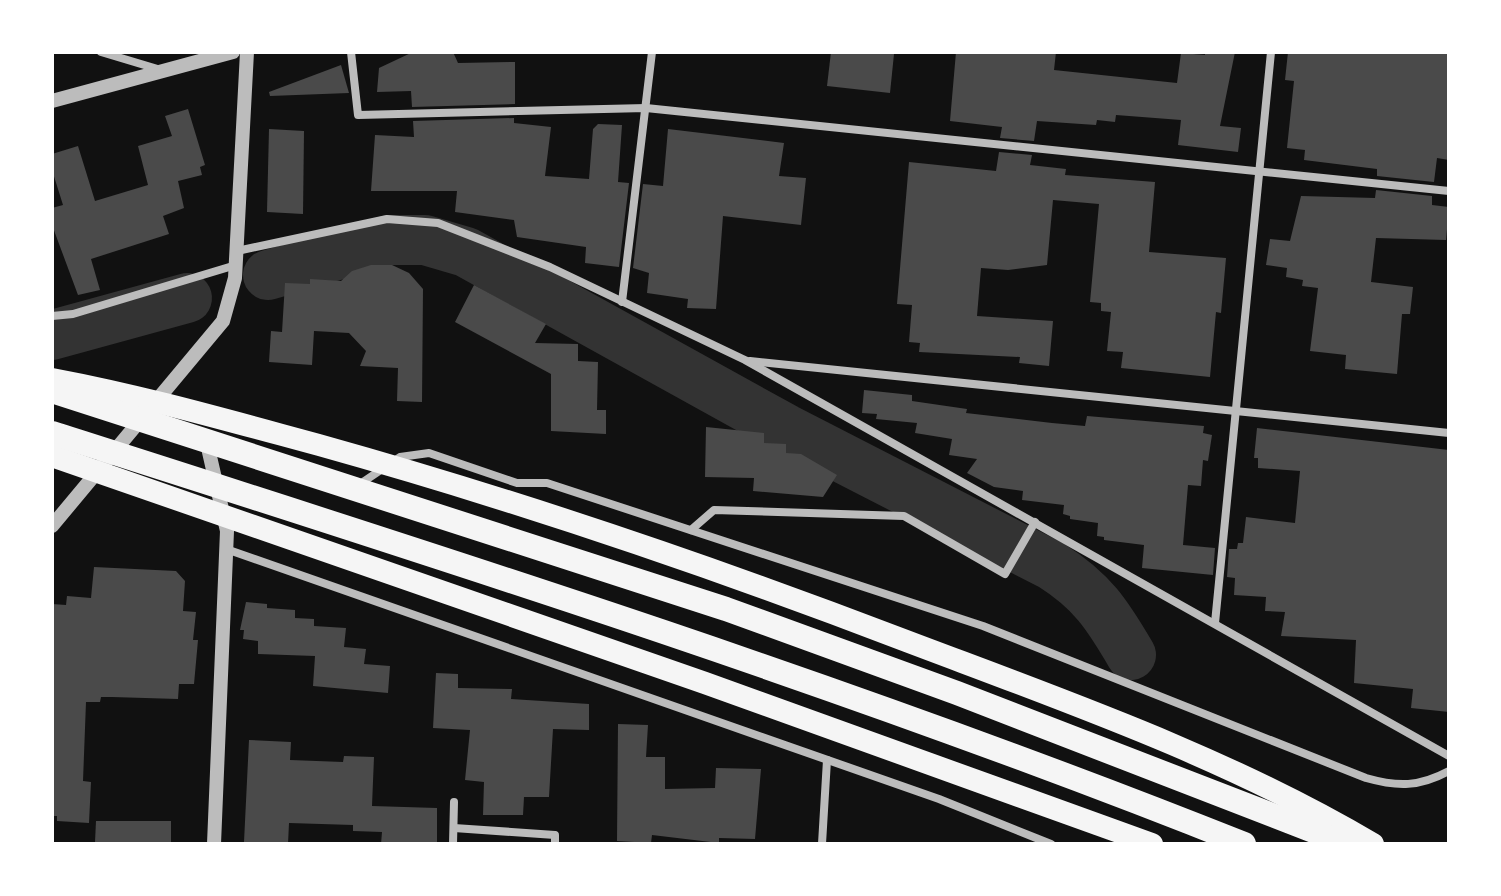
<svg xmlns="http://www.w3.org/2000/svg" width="1501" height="896" font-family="'Exo 2',sans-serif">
  <rect width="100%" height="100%" fill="#111"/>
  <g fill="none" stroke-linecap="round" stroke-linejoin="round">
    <g stroke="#333" stroke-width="50">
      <path d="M268 275 389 240H425L466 252 786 429 1051 565C1092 591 1107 614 1131 655"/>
      <path d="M52 335 187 298"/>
    </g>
  </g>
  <g fill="#4a4a4a">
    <path d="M413 52H453L458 63 515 62V104L412 107 411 91 377 92 379 68Z"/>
    <path d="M831 52 894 54 890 93 827 86Z"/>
    <path d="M956 52H1056L1054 70 1177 83 1181 53 1205 55V52H1235L1220 126 1241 128 1238 152 1178 145 1181 120 1116 115 1115 122 1097 120 1096 125 1037 121 1034 141 1000 138 1002 127 950 121Z"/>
    <path d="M1288 52H1449V160L1437 158 1434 182 1377 176V169L1304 160 1305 150 1287 148 1294 81 1285 80Z"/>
    <path d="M341 65 349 93 270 96 269 92Z"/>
    <path d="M188 109 205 165 200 167 202 175 178 181 184 208 163 216 169 234 91 259 100 290 78 295 52 225V208L63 205 52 170V154L78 146 95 201 148 185 138 146 172 136 165 116Z"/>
    <path d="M514 118V123L551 127 545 176 589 179 593 129 598 124 622 125 618 182 629 183 619 267 585 263 586 247 517 237 514 220 455 212 457 191H371L375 135 414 137 413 121Z"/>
    <path d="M269 129 304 131 303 214 267 212Z"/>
    <path d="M668 129 784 143 779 176 806 178 801 225 723 216 716 309 687 308 688 299 647 293 649 273 633 268 643 184 663 186Z"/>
    <path d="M999 152 1032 155 1030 165 1066 169 1065 175 1155 182 1149 252 1226 258 1221 313 1216 312 1210 377 1121 368 1123 352 1107 351 1111 312 1101 311V303L1090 302 1099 204 1053 200 1047 265 1008 270 981 268 977 316 1053 321 1049 366 1019 363 1020 357 919 352 920 343 909 342 912 305 897 304 909 162 996 171Z"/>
    <path d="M1376 190 1432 196V205L1449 207 1446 240 1376 238 1371 282 1413 287 1410 314H1402L1397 374 1345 369 1346 355 1310 351 1318 288 1302 286 1303 280 1286 277 1287 268 1266 265 1270 239 1290 241 1301 196 1375 198Z"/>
    <path d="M371 265H392L409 273 423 289 422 402 397 401 398 368 360 366 366 351 349 333 314 331 312 365 269 362 271 331 282 332 285 283 310 284V279L341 281 352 271Z"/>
    <path d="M474 285 546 324 535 343 578 344V361L598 362 597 410H606V434L551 431V374L455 322Z"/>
    <path d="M864 390 912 395V401L967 409 966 413 1052 423 1085 426 1087 416 1204 426 1203 433 1212 435 1208 461 1203 460 1201 486 1188 485 1183 545 1215 548 1213 575 1142 568 1144 545 1104 540V537L1097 536 1098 523 1070 519V516L1063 514 1064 505 1022 500 1023 491 994 487 967 473 977 459 949 455 952 439 915 433 917 423 876 419 877 414 862 413Z"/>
    <path d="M706 427 764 433V443L786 444V453L801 454 837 475 823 497 753 491 754 478 705 477Z"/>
    <path d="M1257 428 1449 450V712L1411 708 1413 689 1354 683 1356 640 1281 636 1285 612 1265 611 1266 597 1234 595 1235 578 1227 577 1229 549H1237L1238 543H1243L1246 517 1295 523 1300 471 1258 468V458H1254Z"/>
    <path d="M94 567 176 571 185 581 183 611 196 612 193 640H198L194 684H179L178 699 112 697H101L100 702H86L83 781 91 782 89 823 57 821V816H52V604L66 605 67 596 91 598Z"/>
    <path d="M246 602 267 604V608L295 610V618L314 619V626L346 628 344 647 366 649 364 664 390 666 388 693 313 686 315 656 258 654V641L243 639 244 630H240Z"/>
    <path d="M436 673 458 674V688L512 689 511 699 589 704V730L553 729 549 797H524L523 815H483L484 782 465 780 470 730 433 728Z"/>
    <path d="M618 724 648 725 646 757H665V789L715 788 716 768 761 769 755 839 719 838V843L652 835 651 843 617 841Z"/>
    <path d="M249 740 291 742 290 760 343 762 344 756 374 757 372 806 437 808V844H381L382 832 353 831V825L289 823 288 844 244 842Z"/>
    <path d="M96 821H171V844L95 842Z"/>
  </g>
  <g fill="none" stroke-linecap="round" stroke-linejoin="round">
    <g stroke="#bcbcbc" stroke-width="8">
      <path d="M101 52 161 70"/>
      <path d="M351 52 358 115 646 108 1449 191"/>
      <path d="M237 251 387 219 438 223 550 267 745 360 1449 756"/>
      <path d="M622 302 652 52"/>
      <path d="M52 316 73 314 236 265"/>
      <path d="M750 361 1449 433"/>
      <path d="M360 484 400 457 429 453 517 483H547L983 626 1366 778C1398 787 1419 787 1449 771"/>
      <path d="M691 530 714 510 904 516 1005 574 1035 522"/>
      <path d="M226 549 939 799 1051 844"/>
      <path d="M1215 623 1271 52"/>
      <path d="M454 828 555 835V844"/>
      <path d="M453 844 454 802"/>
      <path d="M822 844 827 760"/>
    </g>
    <g stroke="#bcbcbc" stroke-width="14">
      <path d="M52 101 233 52"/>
      <path d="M206 439 227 531 214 844"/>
      <path d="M52 526 223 321 235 278 247 52"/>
    </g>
    <g stroke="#f5f5f5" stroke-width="22">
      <path d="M52 379C143 396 230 421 319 445 516 500 710 566 901 639 1062 700 1224 756 1373 844"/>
      <path d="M52 456 705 683 1152 844"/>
    </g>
    <g stroke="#f5f5f5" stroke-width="24">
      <path d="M52 391 726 609 957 693 1347 844"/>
      <path d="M52 433C453 561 853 688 1244 844"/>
    </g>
  </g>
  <rect width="1501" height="896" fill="none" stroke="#ffffff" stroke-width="108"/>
</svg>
